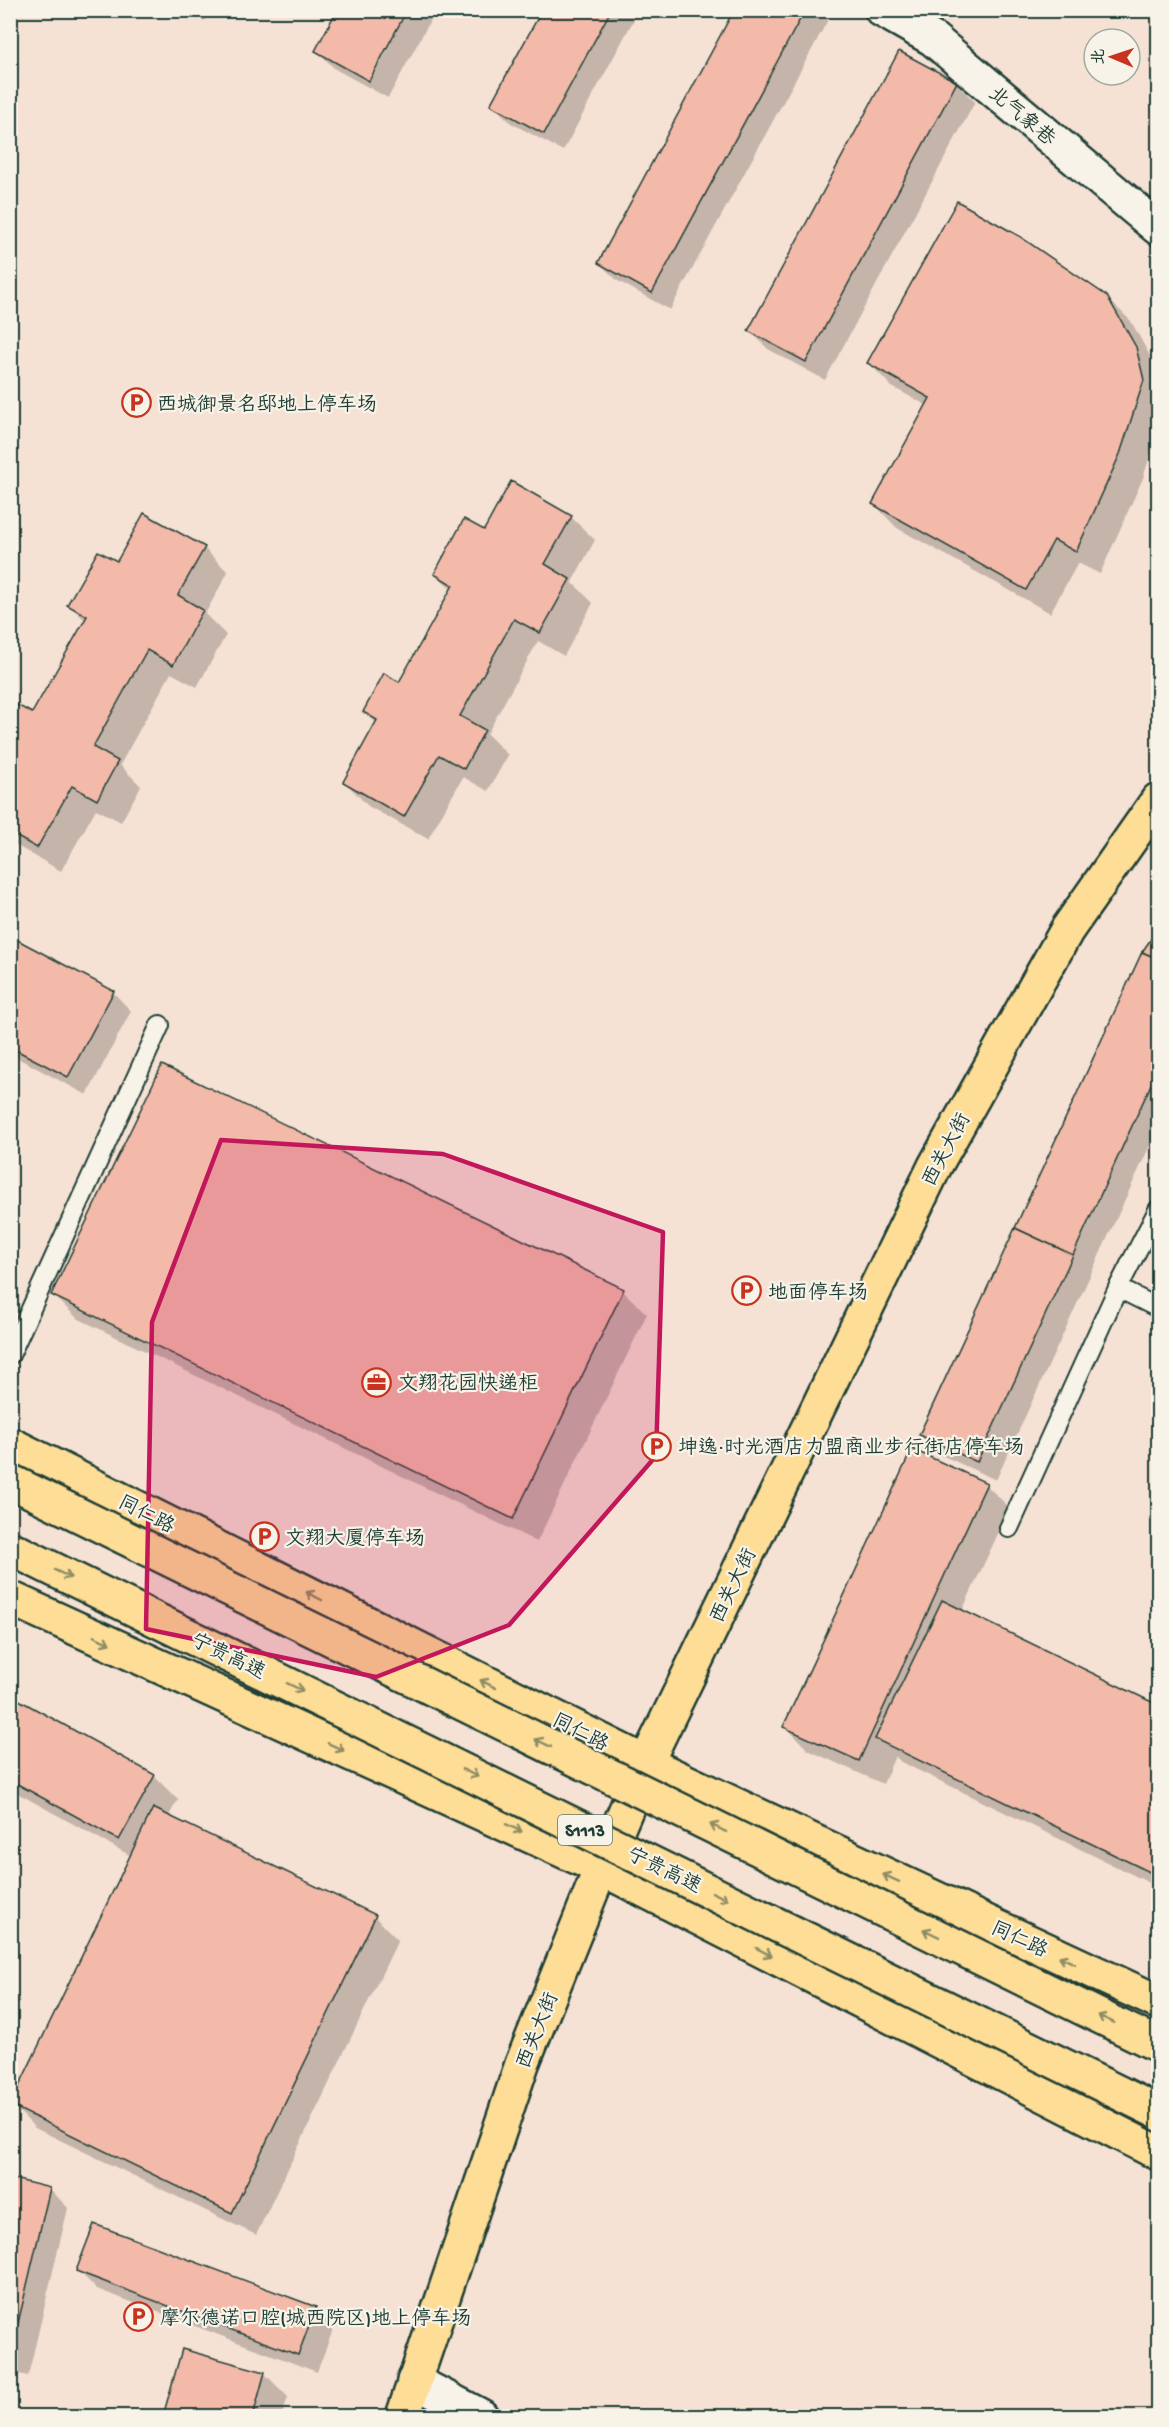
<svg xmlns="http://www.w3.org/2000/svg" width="1169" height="2427" font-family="'Gochi Hand','LXGW WenKai TC',sans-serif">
  <rect width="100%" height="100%" fill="#f6e2d5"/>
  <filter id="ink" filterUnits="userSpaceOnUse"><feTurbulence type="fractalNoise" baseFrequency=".0167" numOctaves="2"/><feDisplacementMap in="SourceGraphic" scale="12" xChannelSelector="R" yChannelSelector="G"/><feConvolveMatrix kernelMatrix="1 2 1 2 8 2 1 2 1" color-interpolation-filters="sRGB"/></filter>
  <g filter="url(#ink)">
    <g fill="#0003">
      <path d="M186 10H210L205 21Z"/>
      <path d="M338 10H436L388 98 335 69 317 51Z"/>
      <path d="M543 10H639L563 151 511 123 492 104Z"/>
      <path d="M736 10H822L829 18 670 310 618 281 599 263Z"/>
      <path d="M900 53 956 83 975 102 825 380 768 349 750 331Z"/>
      <path d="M1106 297 1131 321 1158 371V430L1143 478 1100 574 1078 563 1050 613 897 528 874 504 928 406 892 387 869 363Z"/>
      <path d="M145 515 204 548 228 572 205 614 226 635 197 687 171 673 120 765 141 786 121 822 96 809 61 871 10 842V719L33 715 86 621 69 605 117 563Z"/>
      <path d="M571 517 595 540 572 582 593 603 564 656 538 641 487 734 508 755 488 791 463 777 428 839 368 806 345 782 377 724 364 711 399 684 452 590 436 574 484 532Z"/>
      <path d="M1158 932V1128L996 1480 939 1454 921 1435 1143 952Z"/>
      <path d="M10 938 113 992 131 1011 87 1095 10 1054Z"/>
      <path d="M163 1067 623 1291 647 1314 537 1542 77 1318 53 1295Z"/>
      <path d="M986 1485 1010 1508 962 1611 1158 1707V1887L901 1762 895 1756 883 1784 808 1750 785 1726Z"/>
      <path d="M10 1697 154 1776 178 1800 168 1817 375 1917 398 1940 256 2235 35 2128 12 2104 131 1856 10 1789Z"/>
      <path d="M10 2180 50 2189 68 2208 28 2376 10 2372Z"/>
      <path d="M78 2271 315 2309 334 2327 317 2372 97 2289Z"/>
      <path d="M183 2351 264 2373 288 2397 282 2416H165Z"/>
      <path d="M10 2395 13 2398 10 2411Z"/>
    </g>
    <g fill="#f3baa9" stroke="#1f3d34" stroke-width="1.5">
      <path d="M337 10H407L369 81 315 51Z"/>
      <path d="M542 10H611L544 134 490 105Z"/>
      <path d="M734 10H805L652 293 598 263Z"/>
      <path d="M899 51 957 82 806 362 748 331Z"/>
      <path d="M957 201 1019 236 1107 296 1136 347 1144 380 1120 454 1076 552 1054 540 1026 590 872 504 930 398 867 363Z"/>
      <path d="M511 481 572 516 545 564 570 579 540 633 514 619 460 716 485 730 464 769 439 755 404 817 343 782 377 720 363 712 384 673 399 682 453 585 434 574 464 519 484 530Z"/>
      <path d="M144 513 205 547 178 595 203 610 173 665 147 650 93 747 118 761 97 800 72 786 37 848 10 833V716L17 705 32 713 87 616 67 605 98 551 117 561Z"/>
      <path d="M1158 929V959L1142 952Z"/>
      <path d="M10 936 114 991 68 1077 10 1047Z"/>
      <path d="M1142 952 1158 959V1069L1073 1255 1015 1228Z"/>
      <path d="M162 1065 624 1289 513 1519 51 1295Z"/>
      <path d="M1015 1228 1073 1255 977 1462 919 1435Z"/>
      <path d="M912 1449 987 1483 859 1761 783 1727Z"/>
      <path d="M942 1600 1158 1705V1876L875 1739Z"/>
      <path d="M10 1695 155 1775 119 1840 10 1780Z"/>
      <path d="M153 1808 376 1915 232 2213 10 2105Z"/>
      <path d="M10 2178 50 2188 10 2357Z"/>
      <path d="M94 2224 316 2307 298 2355 76 2271Z"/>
      <path d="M182 2349 265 2372 253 2416H163Z"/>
    </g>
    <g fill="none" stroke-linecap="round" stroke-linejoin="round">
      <defs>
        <g id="service">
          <path d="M1118 1288 1158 1210"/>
          <path d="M10 1355 160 1025"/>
          <path d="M1009 1528 1118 1288 1158 1308"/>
        </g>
        <g id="minor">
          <path d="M882 10 933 39 1158 228"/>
          <path d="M414 2381 481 2416"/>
        </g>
        <g id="primary">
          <path d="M10 1444 646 1763 1158 2002"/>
          <path d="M10 1598 601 1868 1158 2153"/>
          <path d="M403 2416 522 2064 601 1868 646 1763 935 1166 1067 930 1158 800"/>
        </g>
      </defs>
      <use href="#service" stroke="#1f3d34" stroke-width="22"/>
      <use href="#minor" stroke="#1f3d34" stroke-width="38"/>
      <use href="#primary" stroke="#1f3d34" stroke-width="38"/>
      <use href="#service" stroke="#f7f3e8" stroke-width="18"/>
      <use href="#minor" stroke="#f7f3e8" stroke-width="33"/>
      <use href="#primary" stroke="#fedd96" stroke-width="33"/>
      <defs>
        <g id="motorway-bridge">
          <path d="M10 1481 1158 2045"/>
          <path d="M10 1548 1158 2112"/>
        </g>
      </defs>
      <use href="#motorway-bridge" stroke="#1f3d34" stroke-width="38" stroke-linecap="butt"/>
      <use href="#motorway-bridge" stroke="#fedd96" stroke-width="33"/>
    </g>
    <defs><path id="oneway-shaft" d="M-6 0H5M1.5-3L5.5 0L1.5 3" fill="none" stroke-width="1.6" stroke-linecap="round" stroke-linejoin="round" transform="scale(1.5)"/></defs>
    <g stroke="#8e8d65">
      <use href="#oneway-shaft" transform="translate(63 1574) rotate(26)"/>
      <use href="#oneway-shaft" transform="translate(314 1596) rotate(-153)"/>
      <use href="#oneway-shaft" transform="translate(102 1640) rotate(25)"/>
      <use href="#oneway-shaft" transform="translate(488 1684) rotate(-153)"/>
      <use href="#oneway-shaft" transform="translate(295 1687) rotate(26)"/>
      <use href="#oneway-shaft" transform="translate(543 1743) rotate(-154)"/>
      <use href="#oneway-shaft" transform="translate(336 1747) rotate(25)"/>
      <use href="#oneway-shaft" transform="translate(470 1773) rotate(26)"/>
      <use href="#oneway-shaft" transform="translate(514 1828) rotate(25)"/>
      <use href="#oneway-shaft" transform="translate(718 1828) rotate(-154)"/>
      <use href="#oneway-shaft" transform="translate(891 1878) rotate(-155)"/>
      <use href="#oneway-shaft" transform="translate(720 1896) rotate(26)"/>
      <use href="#oneway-shaft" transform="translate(931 1933) rotate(-154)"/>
      <use href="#oneway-shaft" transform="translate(764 1952) rotate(27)"/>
      <use href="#oneway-shaft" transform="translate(1067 1960) rotate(-155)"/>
      <use href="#oneway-shaft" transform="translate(1106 2019) rotate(-154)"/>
    </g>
  </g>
  <path fill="#c2185b" fill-opacity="0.2" stroke="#c2185b" stroke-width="4.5" stroke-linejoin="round" d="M221 1140 443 1154 663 1232 656 1456 509 1625 376 1677 146 1629 152 1322Z"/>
  <defs>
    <symbol id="parking-ring" viewBox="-11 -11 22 22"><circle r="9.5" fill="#f7f3e8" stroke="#c8321e" stroke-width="1.5"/><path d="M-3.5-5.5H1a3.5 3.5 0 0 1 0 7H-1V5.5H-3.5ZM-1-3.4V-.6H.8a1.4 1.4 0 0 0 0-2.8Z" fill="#c8321e"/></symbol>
    <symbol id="office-ring" viewBox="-11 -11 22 22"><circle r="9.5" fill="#f7f3e8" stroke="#c8321e" stroke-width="1.5"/><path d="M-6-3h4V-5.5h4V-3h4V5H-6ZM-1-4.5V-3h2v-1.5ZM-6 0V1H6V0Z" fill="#c8321e"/></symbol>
  </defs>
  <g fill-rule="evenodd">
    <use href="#parking-ring" x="120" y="386" width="33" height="33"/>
    <use href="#parking-ring" x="730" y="1274" width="33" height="33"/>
    <use href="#office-ring" x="360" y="1366" width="33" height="33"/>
    <use href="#parking-ring" x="640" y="1430" width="33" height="33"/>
    <use href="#parking-ring" x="248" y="1520" width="33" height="33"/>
    <use href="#parking-ring" x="122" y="2300" width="33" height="33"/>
  </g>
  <g text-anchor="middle" stroke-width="4.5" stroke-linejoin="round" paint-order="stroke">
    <rect fill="#f7f3e8" stroke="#60746a" stroke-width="1.5" x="558" y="1815" width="54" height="30" rx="4.5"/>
    <g font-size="18" font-weight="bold" fill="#1f3d34">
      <text x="585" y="1836">S1113</text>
    </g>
    <g font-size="20" fill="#1f3d34" stroke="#f7f3e8">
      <text transform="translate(1023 115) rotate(40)" y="7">北气象巷</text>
      <text transform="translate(945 1149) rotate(-62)" y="7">西关大街</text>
      <text transform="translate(147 1513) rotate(27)" y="7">同仁路</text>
      <text transform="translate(732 1585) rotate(-64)" y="7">西关大街</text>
      <text transform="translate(229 1655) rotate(26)" y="7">宁贵高速</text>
      <text transform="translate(581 1731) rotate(27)" y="7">同仁路</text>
      <text transform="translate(665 1869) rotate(26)" y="7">宁贵高速</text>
      <text transform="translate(1020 1938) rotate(25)" y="7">同仁路</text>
      <text transform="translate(536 2030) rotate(-68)" y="7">西关大街</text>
    </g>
    <g font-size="20" fill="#1f3d34" stroke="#f7f3e8" text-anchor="start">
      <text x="157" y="410">西城御景名邸地上停车场</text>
      <text x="768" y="1298">地面停车场</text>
      <text x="398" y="1389">文翔花园快递柜</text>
      <text x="678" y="1453">坤逸·时光酒店力盟商业步行街店停车场</text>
      <text x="285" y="1544">文翔大厦停车场</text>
      <text x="160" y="2324">摩尔德诺口腔(城西院区)地上停车场</text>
    </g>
  </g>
  <rect width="1169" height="2427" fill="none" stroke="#f7f3e8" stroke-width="36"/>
  <rect x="18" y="18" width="1133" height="2391" fill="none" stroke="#1f3d34" stroke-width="2" filter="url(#ink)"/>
  <g transform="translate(1112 57) rotate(272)"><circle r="28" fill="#f7f3e8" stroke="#a1aaa0" stroke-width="1.5"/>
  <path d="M0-4.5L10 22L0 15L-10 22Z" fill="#c8321e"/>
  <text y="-9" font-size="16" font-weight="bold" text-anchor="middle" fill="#1f3d34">北</text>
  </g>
</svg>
